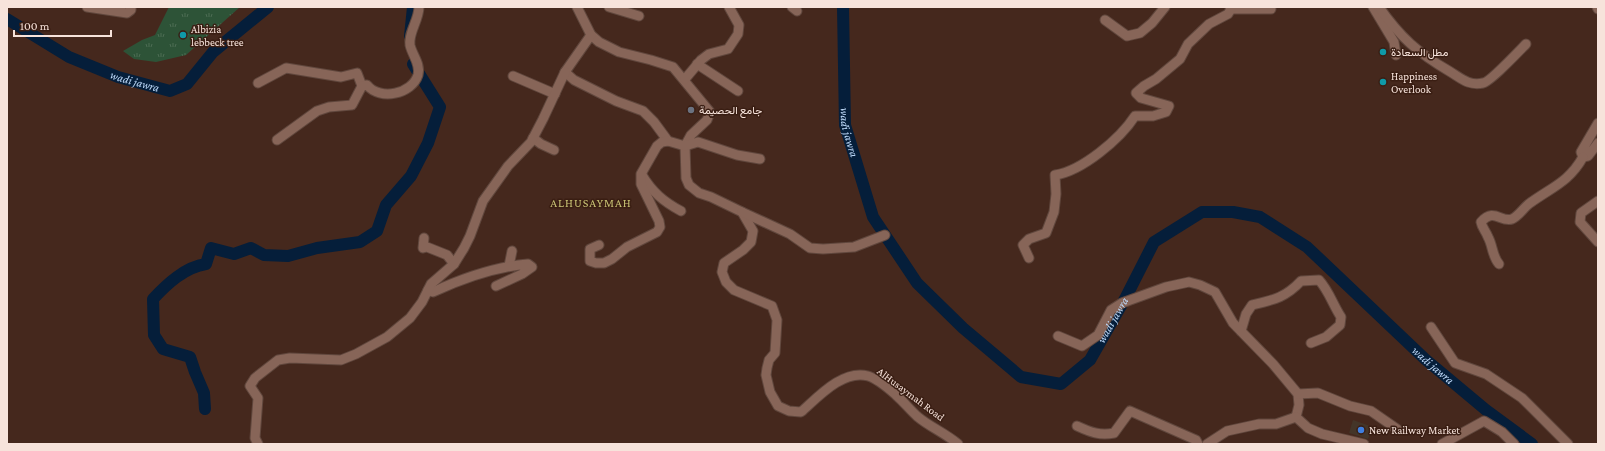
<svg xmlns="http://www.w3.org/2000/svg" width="1605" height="451" font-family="'Crimson Pro',Vazirmatn,serif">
  <defs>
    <pattern id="park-tufts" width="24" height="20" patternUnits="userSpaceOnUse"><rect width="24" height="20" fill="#2d5337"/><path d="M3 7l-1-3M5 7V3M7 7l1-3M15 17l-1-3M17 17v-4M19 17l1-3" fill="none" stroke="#4c6c53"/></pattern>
  </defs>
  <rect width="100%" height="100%" fill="#45281d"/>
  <path fill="#443528" d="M1353 420 1373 427 1368 439 1349 433Z"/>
  <path fill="url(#park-tufts)" d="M169 7H240L186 55 156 62 134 59 123 51 142 40 155 35Z"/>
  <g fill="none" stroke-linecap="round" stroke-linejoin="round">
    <g stroke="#051e3a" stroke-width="12">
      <path id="s1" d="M843 7 845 125 873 217 917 283 963 328 1021 377 1061 384 1090 360 1126 297 1154 242 1202 212H1233L1260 217 1307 247 1425 359 1486 410 1532 444"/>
      <path id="s2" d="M7 19 69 57 118 77 170 91 187 84 213 52 268 7"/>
      <path d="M410 36 413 7"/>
      <path d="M205 409 204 393 195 372 190 357 163 349 154 335 153 299C167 284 185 267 206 264L211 248 234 254 251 248 264 255 288 256 317 248 360 242 377 231 386 205 411 176 428 143 440 107 413 64"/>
    </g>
    <defs>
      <g id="minor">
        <path d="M87 7 127 13 131 10V7"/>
        <path d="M577 7 591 35 599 42 619 52 651 60 673 67 710 112 707 120 691 135 685 146 686 178 689 185 699 193 711 197 742 212 753 231 751 242 743 250 724 263 722 272 726 282 734 290 772 306 777 320 775 353 769 360 767 368 766 375 770 392 778 406 789 411 801 412C818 397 843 369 868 376 878 379 888 388 896 395 904 402 910 410 918 417 930 427 945 433 958 444"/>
        <path d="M609 7 639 16"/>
        <path d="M792 7 797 11"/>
        <path d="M1373 7 1394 42 1396 55"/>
        <path d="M1379 7C1400 37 1418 53 1449 71 1461 78 1468 86 1483 83 1490 82 1519 51 1526 44"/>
        <path d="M1597 7 1598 9"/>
        <path d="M1231 9H1271"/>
        <path d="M1105 20 1127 36 1140 33 1152 23 1165 7"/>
        <path d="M591 35 565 72 574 80 616 101 643 111 654 122 668 141 685 146 698 142 737 155 760 159"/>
        <path d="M697 64 738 91"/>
        <path d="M513 76 555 94"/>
        <path d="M685 79 701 60 709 54 728 49 738 34 739 25 729 7"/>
        <path d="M258 83 286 68 341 77 357 73 362 86"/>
        <path d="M1598 123 1581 152 1583 157 1588 156 1598 143"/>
        <path d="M533 138 541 144 554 150"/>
        <path d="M277 140 317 111 329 107 352 105 362 86 367 85C380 101 412 94 418 75 421 64 412 55 410 45 408 33 419 20 419 7"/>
        <path d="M642 175C652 192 664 202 681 211"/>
        <path d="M1598 201 1581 213 1580 222 1598 242"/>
        <path d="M742 212 790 234 810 248 823 249 854 247 885 235"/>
        <path d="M424 238 423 248 427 247 447 255 454 264"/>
        <path d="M599 245 590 249V261L596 263H604L612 259 627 247 657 232 660 227 659 221 641 184V174L657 146 662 142 668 141"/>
        <path d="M1029 258 1023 245 1029 239 1046 233 1054 212 1056 194 1055 175C1082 171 1120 139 1135 116H1153L1166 112 1169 106 1141 98 1136 93 1144 86 1156 79 1180 59 1188 44 1209 24 1228 14 1231 9 1230 7"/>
        <path d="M1499 264C1492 256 1493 246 1488 237 1486 231 1482 228 1481 222 1494 207 1501 223 1512 219 1519 216 1524 207 1530 203 1552 187 1569 182 1583 157"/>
        <path d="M509 266 512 251"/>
        <path d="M428 290 433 292C463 278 495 267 528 264L532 267 522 274 496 286"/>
        <path d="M1431 327 1455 363 1486 374 1522 398 1568 444"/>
        <path d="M1241 331 1246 314 1252 305C1273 300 1285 298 1301 281L1319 280C1329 291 1333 305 1341 317L1340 325 1326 337 1311 343"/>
        <path d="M1058 336 1082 346 1098 335 1111 310 1122 303 1166 287 1189 282 1200 285 1215 292 1233 323 1273 364 1298 394 1299 405 1296 417"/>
        <path d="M1298 394 1318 393 1350 406 1371 411 1397 429"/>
        <path d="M1296 417 1308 428 1322 434 1364 444"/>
        <path d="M1077 426C1090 432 1100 436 1114 433L1130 411 1196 440 1198 444"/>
        <path d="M258 444 255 438 258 398 250 386 255 378 278 360 290 358 341 360 356 354 387 337 410 318 422 302 431 284 454 264 464 248 470 236 483 201 508 166 531 142 543 119 565 72"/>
        <path d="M1207 444 1227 431 1259 424H1276L1296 417"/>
        <path d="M1442 444 1484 421 1502 432 1514 444"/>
      </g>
    </defs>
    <use href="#minor" stroke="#60473d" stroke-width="11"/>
    <use href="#minor" stroke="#876558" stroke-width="9"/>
  </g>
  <g fill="#0f9aa8" stroke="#3a1e13" stroke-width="1.5">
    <circle cx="183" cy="35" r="4"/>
    <circle cx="1383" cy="52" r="4"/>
    <circle cx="1383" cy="82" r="4"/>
  </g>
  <circle fill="#6b7280" stroke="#3a1e13" stroke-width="1.5" cx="691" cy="110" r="4"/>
  <circle fill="#3f7fe0" stroke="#3a1e13" stroke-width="1.5" cx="1361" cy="430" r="4"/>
  <g text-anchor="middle" stroke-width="3" stroke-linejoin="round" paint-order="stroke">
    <g font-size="11" fill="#f7e3db" stroke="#3a1e13" text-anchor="start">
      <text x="191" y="33">Albizia<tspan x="191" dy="13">lebbeck tree</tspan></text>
      <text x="1391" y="56">مطل السعادة</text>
      <text x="1391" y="80">Happiness<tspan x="1391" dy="13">Overlook</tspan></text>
      <text x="699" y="114">جامع الحصيمة</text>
      <text x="1369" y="434">New Railway Market</text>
    </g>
    <g font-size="11" fill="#f7e3db" stroke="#3a1e13">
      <text transform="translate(911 394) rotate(37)" y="4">AlHusaymah Road</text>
    </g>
    <g font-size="12" font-style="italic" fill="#bcd7f7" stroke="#3a1e13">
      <text dy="4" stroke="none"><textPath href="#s2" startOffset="143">wadi jawra</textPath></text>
      <text dy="4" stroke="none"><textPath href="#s1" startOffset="126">wadi jawra</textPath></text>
      <text dy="4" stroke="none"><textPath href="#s1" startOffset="558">wadi jawra</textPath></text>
      <text dy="4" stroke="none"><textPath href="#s1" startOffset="990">wadi jawra</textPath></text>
    </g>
    <g font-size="12" letter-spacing="1" fill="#c8c274" stroke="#3a1e13">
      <text x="591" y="207">ALHUSAYMAH</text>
    </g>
  </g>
  <rect width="1605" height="451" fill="none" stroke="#f7e3db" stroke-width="16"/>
  <path d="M14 30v6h97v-6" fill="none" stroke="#f7e3db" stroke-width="2"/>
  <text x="20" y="30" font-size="12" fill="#f7e3db" stroke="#3a1e13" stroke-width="3" paint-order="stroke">100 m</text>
</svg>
